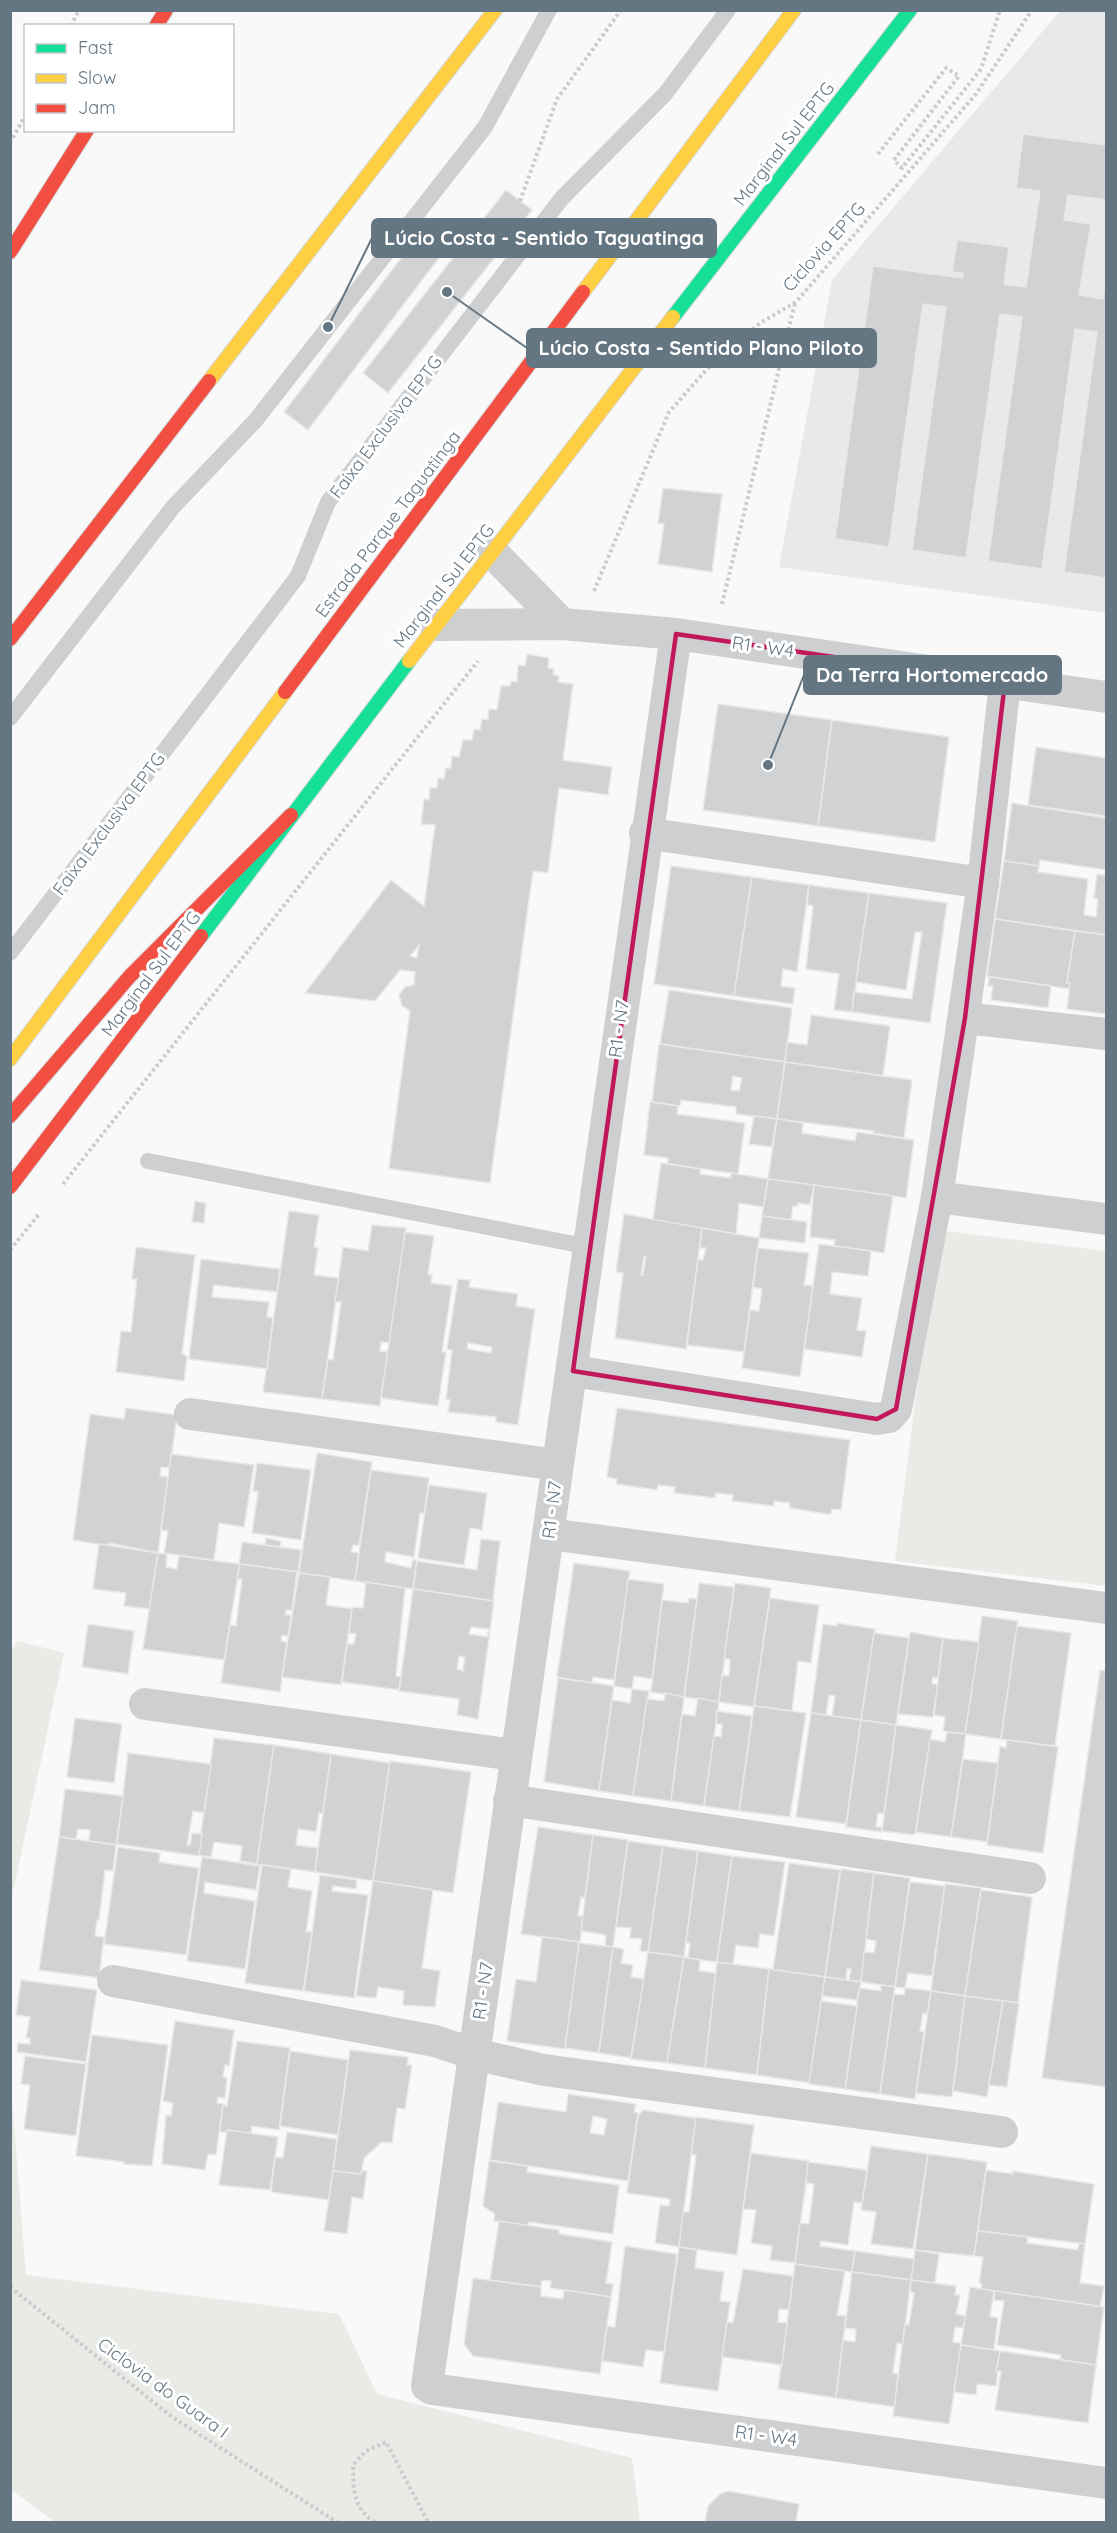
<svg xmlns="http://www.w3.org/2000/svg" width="1117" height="2533" font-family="Quicksand,sans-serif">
  <rect width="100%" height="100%" fill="#f9f9f9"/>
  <path fill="#e8e9e9" d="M1060 11H1106V613L779 567 832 280Z"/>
  <g fill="#e8ebe6">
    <path d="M937 1230 1106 1251V1586L895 1561Z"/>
    <path d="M18 1641 64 1653 11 1901 10 1651Z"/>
    <path d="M11 2087 26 2275 339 2314 377 2394 632 2458 640 2522H55L11 2490Z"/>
  </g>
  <g fill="#d0d2d3" stroke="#e8e8e8" stroke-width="1.5" fill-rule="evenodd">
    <path d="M1023 134 1106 145V200L1068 195 1064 220 1091 224 1079 295 1103 299 1106 275V578L1064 572 1097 332 1075 329 1042 569 988 561 1022 317 1000 314 966 558 912 550 946 307 923 304 889 547 835 539 873 266 962 278 963 273 952 272 957 240 1009 247 1004 284 1026 287 1040 191 1016 188Z"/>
    <path d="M506 190 532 210 388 393 363 373Z"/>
    <path d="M424 228 448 246 308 430 284 412Z"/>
    <path d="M663 488 722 494 712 572 658 564 664 524 658 523Z"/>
    <path d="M527 654 549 658 548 668 554 669 553 675 559 676 558 682 573 684 563 760 612 767 608 795 559 788 548 873 533 871 490 1183 392 1169 389 1168 410 1011 402 1006 399 995 405 987 414 985 415 972 400 970 375 1001 305 993 391 880 424 906 435 825 421 824 424 799 429 800 430 788H437L438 778 444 779 446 768H451L452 756 459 757 463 740H472L474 729 480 730 482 719 488 720 489 709 497 710 501 686H510L511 681 517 682 518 665 525 666ZM419 945 417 958 410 956Z"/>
    <path d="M718 704 832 720 818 826 703 810Z"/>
    <path d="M832 720 949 737 935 842 818 826Z"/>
    <path d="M1036 747 1106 758V816L1028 805Z"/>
    <path d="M1012 803 1106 818V870L1040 860 1039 866 1004 861Z"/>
    <path d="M1004 861 1039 866 1038 872 1088 879 1084 915 1096 917 1098 899 1094 898 1097 874 1106 875V935L995 919Z"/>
    <path d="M671 866 752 877 734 996 654 984Z"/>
    <path d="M752 877 809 885 797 972 783 969 781 986 795 988 793 1004 734 996Z"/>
    <path d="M809 885 869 893 852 1012 834 1010 839 974 806 969 813 906 807 905Z"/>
    <path d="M869 893 947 903 930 1023 852 1012 854 992 912 999 922 932H915L906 990 856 982Z"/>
    <path d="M995 919 1075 931 1067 983H1070L1069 989 987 976Z"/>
    <path d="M1075 931 1106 935V1014L1067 1009 1070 983H1067Z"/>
    <path d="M989 977 1051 986 1048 1008 991 1000 993 986H988Z"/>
    <path d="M669 990 792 1008 785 1062 660 1044Z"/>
    <path d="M811 1015 890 1026 883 1076 785 1062 787 1042 807 1045Z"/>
    <path d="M659 1044 785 1062 777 1119 736 1114V1107L681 1100 680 1106 652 1102ZM733 1076 742 1078 739 1091 731 1090Z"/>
    <path d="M785 1062 912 1080 904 1138 873 1133 874 1131 777 1119Z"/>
    <path d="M650 1102 678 1106 677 1114 745 1123 738 1174 668 1164V1158L644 1155Z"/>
    <path d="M754 1116 777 1119 772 1147 749 1144Z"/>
    <path d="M777 1119 803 1123 802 1133 855 1141 857 1132 914 1140 906 1198 768 1179Z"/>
    <path d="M661 1163 701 1169 700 1174 731 1178V1173L768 1179 764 1207 739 1203 736 1234 653 1220Z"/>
    <path d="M768 1179 814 1185 810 1205 798 1203V1206H793L791 1220 762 1216Z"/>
    <path d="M814 1185 893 1196 884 1253 834 1246 835 1240 810 1237Z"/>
    <path d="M195 1201 206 1203 204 1223 192 1222Z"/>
    <path d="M289 1211 319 1215 314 1247 318 1248 314 1275 339 1278 322 1399 263 1392Z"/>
    <path d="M624 1214 702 1228 686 1349 615 1338 623 1273 616 1272ZM644 1257H646L643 1275H641Z"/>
    <path d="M762 1216 807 1222 805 1243 759 1238Z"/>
    <path d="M372 1225 406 1228 390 1343 381 1342 380 1351 388 1352 380 1406 322 1399 328 1359 333 1360 341 1302H335L343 1247 368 1251Z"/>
    <path d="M702 1228 759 1238 744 1352 687 1345 698 1259 703 1260 706 1248H700Z"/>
    <path d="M405 1232 434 1236 428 1274 432 1275 431 1283 452 1286 442 1352H446L438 1406 381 1398Z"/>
    <path d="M819 1244 871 1251 868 1276 832 1272 830 1294 862 1298 857 1330 866 1331 862 1357 804 1349Z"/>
    <path d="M136 1247 195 1255 182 1354 187 1356 184 1381 116 1372 121 1331 131 1332 137 1279H132Z"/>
    <path d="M758 1248 809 1253 804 1285 813 1286 800 1377 742 1368 750 1310 759 1311 762 1289 753 1287Z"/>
    <path d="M201 1259 280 1269 277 1292 214 1285 212 1297 269 1302 267 1317 273 1318 267 1369 189 1359Z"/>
    <path d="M458 1279 470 1280 469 1287 518 1294 516 1306 535 1309 518 1425 496 1422V1417L448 1412 450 1400 446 1399 452 1350 447 1349ZM468 1343 492 1347 491 1353 467 1349Z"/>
    <path d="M126 1408 177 1415 170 1468 161 1467 160 1476 168 1477 158 1553 109 1543V1546L73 1540 90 1414 124 1419Z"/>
    <path d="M617 1408 850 1440 841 1510 832 1509 831 1514H826L790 1508V1503L774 1501V1506L732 1501 733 1495 716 1493 715 1498 674 1493 675 1487 658 1485 657 1490 616 1484 617 1479 607 1477Z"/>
    <path d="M317 1453 372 1462 359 1546 353 1545 351 1552 359 1553 355 1581 299 1573Z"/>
    <path d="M171 1454 254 1465 244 1527 219 1523 214 1560 164 1553 168 1531 161 1530Z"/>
    <path d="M257 1463 311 1470 301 1540 252 1533 258 1492 253 1491Z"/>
    <path d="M371 1470 429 1478 424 1513H420L414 1557 386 1552 385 1562 411 1568 413 1560H417L413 1589 355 1581Z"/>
    <path d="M429 1485 487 1493 482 1530 470 1528 464 1565 418 1558Z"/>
    <path d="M266 1538 281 1541 280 1547 265 1545Z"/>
    <path d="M481 1539 500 1541 493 1601 413 1589 417 1561 477 1570Z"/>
    <path d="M242 1542 301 1550 298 1572 239 1564Z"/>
    <path d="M99 1544 158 1553 150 1609 124 1606 126 1593 93 1589Z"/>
    <path d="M158 1553 167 1554 166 1567 177 1569 179 1556 240 1564 224 1660 143 1649Z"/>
    <path d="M574 1563 630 1571 614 1680 593 1677 592 1683 557 1677Z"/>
    <path d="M240 1564 297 1572 292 1610H286L285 1615H291L288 1636 282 1635 281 1641 287 1642 280 1692 221 1683 230 1625 236 1626 242 1579H237Z"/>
    <path d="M299 1573 330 1577 326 1605 352 1609 341 1685 282 1677Z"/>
    <path d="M628 1579 664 1584 652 1679 634 1676 632 1689 614 1686Z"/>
    <path d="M366 1582 405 1588 396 1676 401 1677 399 1690 342 1682 347 1644H354L356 1634 349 1633 352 1609V1607L363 1608Z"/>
    <path d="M699 1583 734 1587 719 1702 684 1697Z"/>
    <path d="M735 1583 771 1588 754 1707 719 1702 722 1675 729 1676 730 1660 724 1658Z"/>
    <path d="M413 1589 494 1601 478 1719 457 1715 459 1699 399 1691ZM471 1627 489 1629 487 1637 469 1634ZM459 1656 465 1657 463 1671 457 1669Z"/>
    <path d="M689 1598 697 1599 684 1697 651 1692 662 1600 688 1603Z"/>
    <path d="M770 1598 819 1605 811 1663 798 1661 792 1711 754 1706Z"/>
    <path d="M982 1616 1018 1621 1001 1739 965 1734Z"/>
    <path d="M837 1623 875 1629 861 1720 832 1716 835 1696 829 1695 826 1715 811 1713 823 1624 837 1626Z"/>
    <path d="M88 1624 134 1631 128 1674 82 1667Z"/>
    <path d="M1017 1626 1071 1633 1055 1746 1001 1739Z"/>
    <path d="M910 1632 943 1638 938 1678 933 1677 932 1684H938L933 1717 898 1714Z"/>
    <path d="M874 1633 909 1638 896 1725 861 1720Z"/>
    <path d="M943 1638 979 1642 965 1734 943 1731 945 1717 934 1715Z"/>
    <path d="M1100 1670 1106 1671V2087L1042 2078Z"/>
    <path d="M558 1678 614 1686 599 1791 544 1782Z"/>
    <path d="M632 1689 649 1691 633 1796 599 1791 612 1700 630 1703Z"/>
    <path d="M665 1693 684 1697 671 1801 633 1796 647 1699 664 1701Z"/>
    <path d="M698 1698 719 1702 704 1806 671 1801 682 1714 695 1716Z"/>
    <path d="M754 1706 806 1713 790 1817 739 1811Z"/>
    <path d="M717 1711 752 1716 739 1811 704 1806 714 1736 721 1737 722 1724H716Z"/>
    <path d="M811 1713 861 1720 846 1824 796 1817Z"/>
    <path d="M75 1718 122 1724 114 1783 67 1777Z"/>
    <path d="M861 1720 896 1725 884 1814 878 1813 876 1827H882L881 1832 846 1827Z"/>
    <path d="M896 1725 932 1730 915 1835 882 1831Z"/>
    <path d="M947 1732 966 1734 951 1837 916 1832 930 1739 945 1742Z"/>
    <path d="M214 1738 274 1745 257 1864 240 1861 242 1846 214 1842 211 1857 198 1855Z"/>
    <path d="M1007 1740 1058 1747 1043 1853 987 1845 1000 1746 1006 1748Z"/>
    <path d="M274 1745 331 1754 323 1814 319 1813 316 1832 298 1829 296 1845 318 1848 315 1872 257 1864Z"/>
    <path d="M128 1753 211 1764 204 1813 193 1811 187 1845H190L192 1833 202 1834 199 1856 117 1844Z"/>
    <path d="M331 1754 390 1763 373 1881 315 1872Z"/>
    <path d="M963 1759 998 1763 987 1842 951 1837Z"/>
    <path d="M390 1761 471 1772 453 1893 373 1881Z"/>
    <path d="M65 1789 123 1796 116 1845 89 1841 90 1830 78 1829 76 1839 59 1837Z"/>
    <path d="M538 1827 593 1835 585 1898 581 1897 578 1916H583L580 1942 521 1934Z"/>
    <path d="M593 1835 628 1840 613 1947 605 1946 606 1935 581 1931Z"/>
    <path d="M59 1837 116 1845 113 1871 105 1870 99 1920H97L95 1936 104 1937 99 1978 39 1970Z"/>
    <path d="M628 1841 663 1846 648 1952 640 1951 642 1939 630 1938 631 1928 616 1927Z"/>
    <path d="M663 1846 698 1851 684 1957 648 1952Z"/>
    <path d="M118 1847 160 1853 159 1862 199 1868 186 1955 104 1944Z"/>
    <path d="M698 1851 732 1856 717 1962 688 1958 690 1943H686Z"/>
    <path d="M732 1856 785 1862 774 1936 760 1934 758 1948 736 1945 733 1965 717 1962Z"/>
    <path d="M202 1857 260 1866 256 1890 205 1882 204 1893 255 1901 245 1969 187 1961Z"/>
    <path d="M789 1863 840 1870 825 1977 773 1970Z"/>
    <path d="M262 1865 291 1869 288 1887 312 1891 306 1932H312L303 1991 245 1983Z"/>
    <path d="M841 1869 874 1873 861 1982 849 1981 851 1969H847L846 1980 825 1977Z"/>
    <path d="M874 1873 910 1878 895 1987 861 1982 864 1952 874 1953 876 1941 866 1939Z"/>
    <path d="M320 1875 357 1880 356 1889 333 1886 332 1891 368 1895 354 1998 304 1991Z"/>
    <path d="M373 1881 433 1890 422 1968 440 1971 435 2007 403 2005 404 1991 378 1987 376 1998 356 1996Z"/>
    <path d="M910 1882 945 1886 932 1976 908 1973 905 1988 895 1987Z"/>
    <path d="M945 1884 981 1888 965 1996 931 1991Z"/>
    <path d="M981 1890 1032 1897 1018 2003 965 1996Z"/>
    <path d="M542 1937 580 1942 565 2049 507 2041 516 1979 536 1982Z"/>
    <path d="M579 1943 613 1947 599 2053 565 2048Z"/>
    <path d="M613 1947 624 1949 621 1963 633 1965 631 1977 645 1979 631 2058 599 2053Z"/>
    <path d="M648 1952 684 1957 667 2063 631 2059Z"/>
    <path d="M684 1957 700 1960 699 1971 716 1973 705 2068 667 2063Z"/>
    <path d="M717 1962 769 1969 757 2075 705 2068Z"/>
    <path d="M769 1969 825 1977 810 2083 757 2075Z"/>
    <path d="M825 1977 861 1982 858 2000 822 1996Z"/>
    <path d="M21 1980 97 1990 86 2062 17 2052 18 2043 30 2044V2038H26L30 2017 16 2015Z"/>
    <path d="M881 1985 895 1987 880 2094 845 2089 859 1988 881 1991Z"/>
    <path d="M905 1988 931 1991 927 2014 923 2013 920 2031 924 2032 915 2099 880 2094 894 1994 904 1995Z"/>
    <path d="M931 1991 965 1996 952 2097 916 2093Z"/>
    <path d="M965 1996 1003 2001 987 2097 953 2091Z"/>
    <path d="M821 2001 857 2006 845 2089 809 2084Z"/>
    <path d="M1003 2001 1019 2003 1007 2087 989 2085Z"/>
    <path d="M175 2021 234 2030 229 2066 225 2065 223 2077 227 2078 225 2098 218 2097 217 2103 223 2104 216 2155 208 2154 205 2170 162 2164 166 2115 171 2116 173 2103 163 2101Z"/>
    <path d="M92 2035 168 2045 152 2166 124 2164V2162L76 2156Z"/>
    <path d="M237 2041 290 2048 279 2130 252 2126 251 2133 220 2132 223 2105 227 2106Z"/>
    <path d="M350 2050 408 2057 407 2065H412L405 2109 397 2108 392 2143 382 2142 364 2158 361 2174 333 2171Z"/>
    <path d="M290 2051 348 2060 338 2135 280 2126Z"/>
    <path d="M25 2056 86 2064 76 2136 24 2129 30 2085 21 2084Z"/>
    <path d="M568 2094 636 2104 634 2112 638 2113 628 2181 490 2160 498 2102 566 2112ZM593 2116 607 2119 604 2135 590 2133Z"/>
    <path d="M643 2110 696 2118 679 2247 655 2243 660 2205 669 2206 670 2199 627 2193 638 2116Z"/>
    <path d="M696 2117 754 2125 737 2255 679 2247 683 2212H689L696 2155 691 2154Z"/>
    <path d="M227 2130 278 2137 270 2190 219 2185Z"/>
    <path d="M287 2132 337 2139 329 2200 271 2192 275 2157 283 2158Z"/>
    <path d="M871 2146 928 2154 913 2249 871 2244 876 2212 861 2210Z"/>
    <path d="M751 2153 809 2161 795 2263 770 2260 772 2246 751 2243 756 2210 743 2209Z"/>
    <path d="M928 2154 987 2162 974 2256 915 2250Z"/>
    <path d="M489 2161 528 2166 527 2172 619 2185 613 2234 529 2222 528 2226 494 2221 495 2214 483 2206Z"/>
    <path d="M808 2162 867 2170 862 2203 854 2202 848 2245 821 2241 820 2246 855 2251 852 2272 795 2264 800 2223 809 2224 814 2184 806 2183Z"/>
    <path d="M362 2170 367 2171 363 2199 352 2197 347 2234 324 2231 333 2171 361 2174Z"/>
    <path d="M986 2170 1013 2174V2171L1094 2184 1085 2244 978 2231Z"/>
    <path d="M499 2221 559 2230V2234L612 2242 606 2283 613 2284 611 2297 550 2288 551 2281 542 2280 541 2287 490 2280Z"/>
    <path d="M978 2231 1028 2237 1027 2243 1078 2250 1079 2243 1085 2244 1080 2283 1104 2286 1100 2307 981 2289 982 2284 979 2283 983 2257 974 2256Z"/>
    <path d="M625 2246 677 2254 664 2352 646 2350 643 2367 602 2361 607 2326 615 2327Z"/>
    <path d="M679 2247 697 2250 695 2268 724 2272 720 2301 730 2302 718 2391 660 2383Z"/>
    <path d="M915 2250 939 2254 935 2283 911 2280Z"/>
    <path d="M855 2251 914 2259 911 2280 852 2272Z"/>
    <path d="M795 2264 845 2271 837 2315 846 2316 836 2398 778 2389Z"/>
    <path d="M743 2269 793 2276 789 2310 779 2309 778 2322 787 2323 782 2365 722 2357 727 2322 733 2323Z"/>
    <path d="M852 2272 911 2280 903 2344 897 2343 893 2373 898 2374 895 2407 836 2398 843 2340 855 2342 856 2329 845 2328Z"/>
    <path d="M473 2278 541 2287V2296L563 2299 564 2290 611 2297 600 2374 473 2356 464 2344Z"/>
    <path d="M911 2280 956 2286 955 2295H960L956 2314 966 2316 963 2328 955 2327 953 2342 962 2343 949 2424 893 2416 905 2324 909 2325 914 2293 910 2292Z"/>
    <path d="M970 2287 994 2291 990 2316 998 2318 994 2350 961 2345Z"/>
    <path d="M995 2291 1104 2307 1096 2365 1060 2360 1061 2355 997 2345 1004 2301 994 2300Z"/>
    <path d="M961 2345 1000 2351 996 2386 977 2384 976 2395 954 2392Z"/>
    <path d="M1000 2351 1096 2365 1088 2423 995 2410 1001 2371H996Z"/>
    <path d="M728 2491 799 2504 796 2522H705L708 2506 720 2494Z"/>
  </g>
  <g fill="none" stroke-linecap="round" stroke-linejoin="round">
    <defs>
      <g id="fast">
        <path d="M673 317 910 10"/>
        <path d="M201 936 409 661"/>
      </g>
      <g id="slow">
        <path d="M583 292 794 10"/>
        <path d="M209 381 495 10"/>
        <path d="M409 661 673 317"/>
        <path d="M10 1059 285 692"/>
      </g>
      <g id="jam">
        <path d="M156 26 166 10"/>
        <path d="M10 252 87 130"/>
        <path d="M10 639 209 381"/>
        <path d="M285 692 583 292"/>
        <path d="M10 1116 130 976 291 815"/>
        <path d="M10 1187 201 936"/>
      </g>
    </defs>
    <use href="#fast" stroke="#d5d6d7" stroke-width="16"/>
    <use href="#slow" stroke="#d5d6d7" stroke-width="16"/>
    <use href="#jam" stroke="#d5d6d7" stroke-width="16"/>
    <g stroke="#cbcccd" stroke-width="4" stroke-dasharray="3 3" stroke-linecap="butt">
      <path d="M71 26 79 10"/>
      <path d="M10 143 26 114"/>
      <path d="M878 154 946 68 959 76 894 160 902 168 981 69 1000 10"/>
      <path d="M520 201 557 99 621 10"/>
      <path d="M594 591 669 412 707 369 760 323 796 302 976 94 1032 10"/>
      <path d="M722 604 795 303"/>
      <path d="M63 1184 478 661"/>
      <path d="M10 1250 40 1213"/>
      <path d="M10 2287 172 2417 337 2522"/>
      <path d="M375 2522C353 2509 353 2488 353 2465L366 2451 386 2442 428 2522"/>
    </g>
    <g stroke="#cecfd0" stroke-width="16">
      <path d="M10 718 173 507 255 421 485 127 549 10"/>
      <path d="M10 953 298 576 328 502 562 198 665 94 728 10"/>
      <path d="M148 1161 590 1247"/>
    </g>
    <g stroke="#cecfd0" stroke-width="32">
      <path d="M493 553 562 624"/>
      <path d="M436 625 562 624 676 634 1106 697"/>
      <path d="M676 634 427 2386 432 2389 1106 2483"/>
      <path d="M1005 682 983 883 937 1197 1106 1219"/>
      <path d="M645 833 983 883"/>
      <path d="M965 1018 1106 1034"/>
      <path d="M573 1371 877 1419 889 1417 896 1409 937 1197"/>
      <path d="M190 1414 557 1465"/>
      <path d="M549 1534 1106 1608"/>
      <path d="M145 1704 514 1755"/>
      <path d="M509 1800 1030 1878"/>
      <path d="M113 1981 435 2041 474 2054 544 2070 1002 2132"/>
    </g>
    <use href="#fast" stroke="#16e098" stroke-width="14"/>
    <use href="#slow" stroke="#ffcf43" stroke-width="14"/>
    <use href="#jam" stroke="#f24e42" stroke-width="14"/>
  </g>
  <path fill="none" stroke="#c2185b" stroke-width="4.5" stroke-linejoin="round" d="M676 634 1005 682 965 1018 896 1409 877 1419 573 1371Z"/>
  <g text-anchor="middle" stroke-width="6" stroke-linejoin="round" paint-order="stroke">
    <g font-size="18" fill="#657683" stroke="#fff">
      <text transform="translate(784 144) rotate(-52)" y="6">Marginal Sul EPTG</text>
      <text transform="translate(824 247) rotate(-48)" y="6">Ciclovia EPTG</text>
      <text transform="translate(386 427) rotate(-53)" y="6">Faixa Exclusiva EPTG</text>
      <text transform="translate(388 524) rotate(-53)" y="6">Estrada Parque Taguatinga</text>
      <text transform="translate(444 586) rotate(-52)" y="6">Marginal Sul EPTG</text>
      <text transform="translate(763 647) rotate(8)" y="6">R1 - W4</text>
      <text transform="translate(109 824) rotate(-53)" y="6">Faixa Exclusiva EPTG</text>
      <text transform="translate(151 974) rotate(-53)" y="6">Marginal Sul EPTG</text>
      <text transform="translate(619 1029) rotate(-82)" y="6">R1 - N7</text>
      <text transform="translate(552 1510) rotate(-83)" y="6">R1 - N7</text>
      <text transform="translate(483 1991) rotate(-82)" y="6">R1 - N7</text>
      <text transform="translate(163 2388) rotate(36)" y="6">Ciclovia do Guara I</text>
      <text transform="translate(766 2436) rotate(8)" y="6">R1 - W4</text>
    </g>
  </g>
  <path fill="none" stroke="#657683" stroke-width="2" d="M328 327L372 238M447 292L527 348M768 765L804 675"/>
  <g fill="#657683" stroke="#fff" stroke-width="2">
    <circle cx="328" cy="327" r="6"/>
    <circle cx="447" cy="292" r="6"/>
    <circle cx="768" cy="765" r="6"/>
  </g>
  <g fill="#657683" stroke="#657683" stroke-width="2">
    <rect x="372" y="219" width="344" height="38" rx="6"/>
    <rect x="527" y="329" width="349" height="38" rx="6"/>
    <rect x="804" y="656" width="257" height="38" rx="6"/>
  </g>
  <g font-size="20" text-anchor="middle" font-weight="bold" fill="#fff">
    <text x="544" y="245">Lúcio Costa - Sentido Taguatinga</text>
    <text x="701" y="355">Lúcio Costa - Sentido Plano Piloto</text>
    <text x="932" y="682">Da Terra Hortomercado</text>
  </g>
  <rect width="1117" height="2533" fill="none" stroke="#657683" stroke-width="24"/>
  <rect x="24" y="24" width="210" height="108" fill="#ffffff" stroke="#c1c8cd" stroke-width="1.5"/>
  <rect x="36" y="44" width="30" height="9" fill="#16e098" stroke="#c1c8cd" stroke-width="1.5"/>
  <text x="78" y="54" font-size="18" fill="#657683">Fast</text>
  <rect x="36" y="74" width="30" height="9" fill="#ffcf43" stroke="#c1c8cd" stroke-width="1.5"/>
  <text x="78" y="84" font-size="18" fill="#657683">Slow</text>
  <rect x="36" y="104" width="30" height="9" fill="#f24e42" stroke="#c1c8cd" stroke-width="1.5"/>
  <text x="78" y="114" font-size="18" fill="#657683">Jam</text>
</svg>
